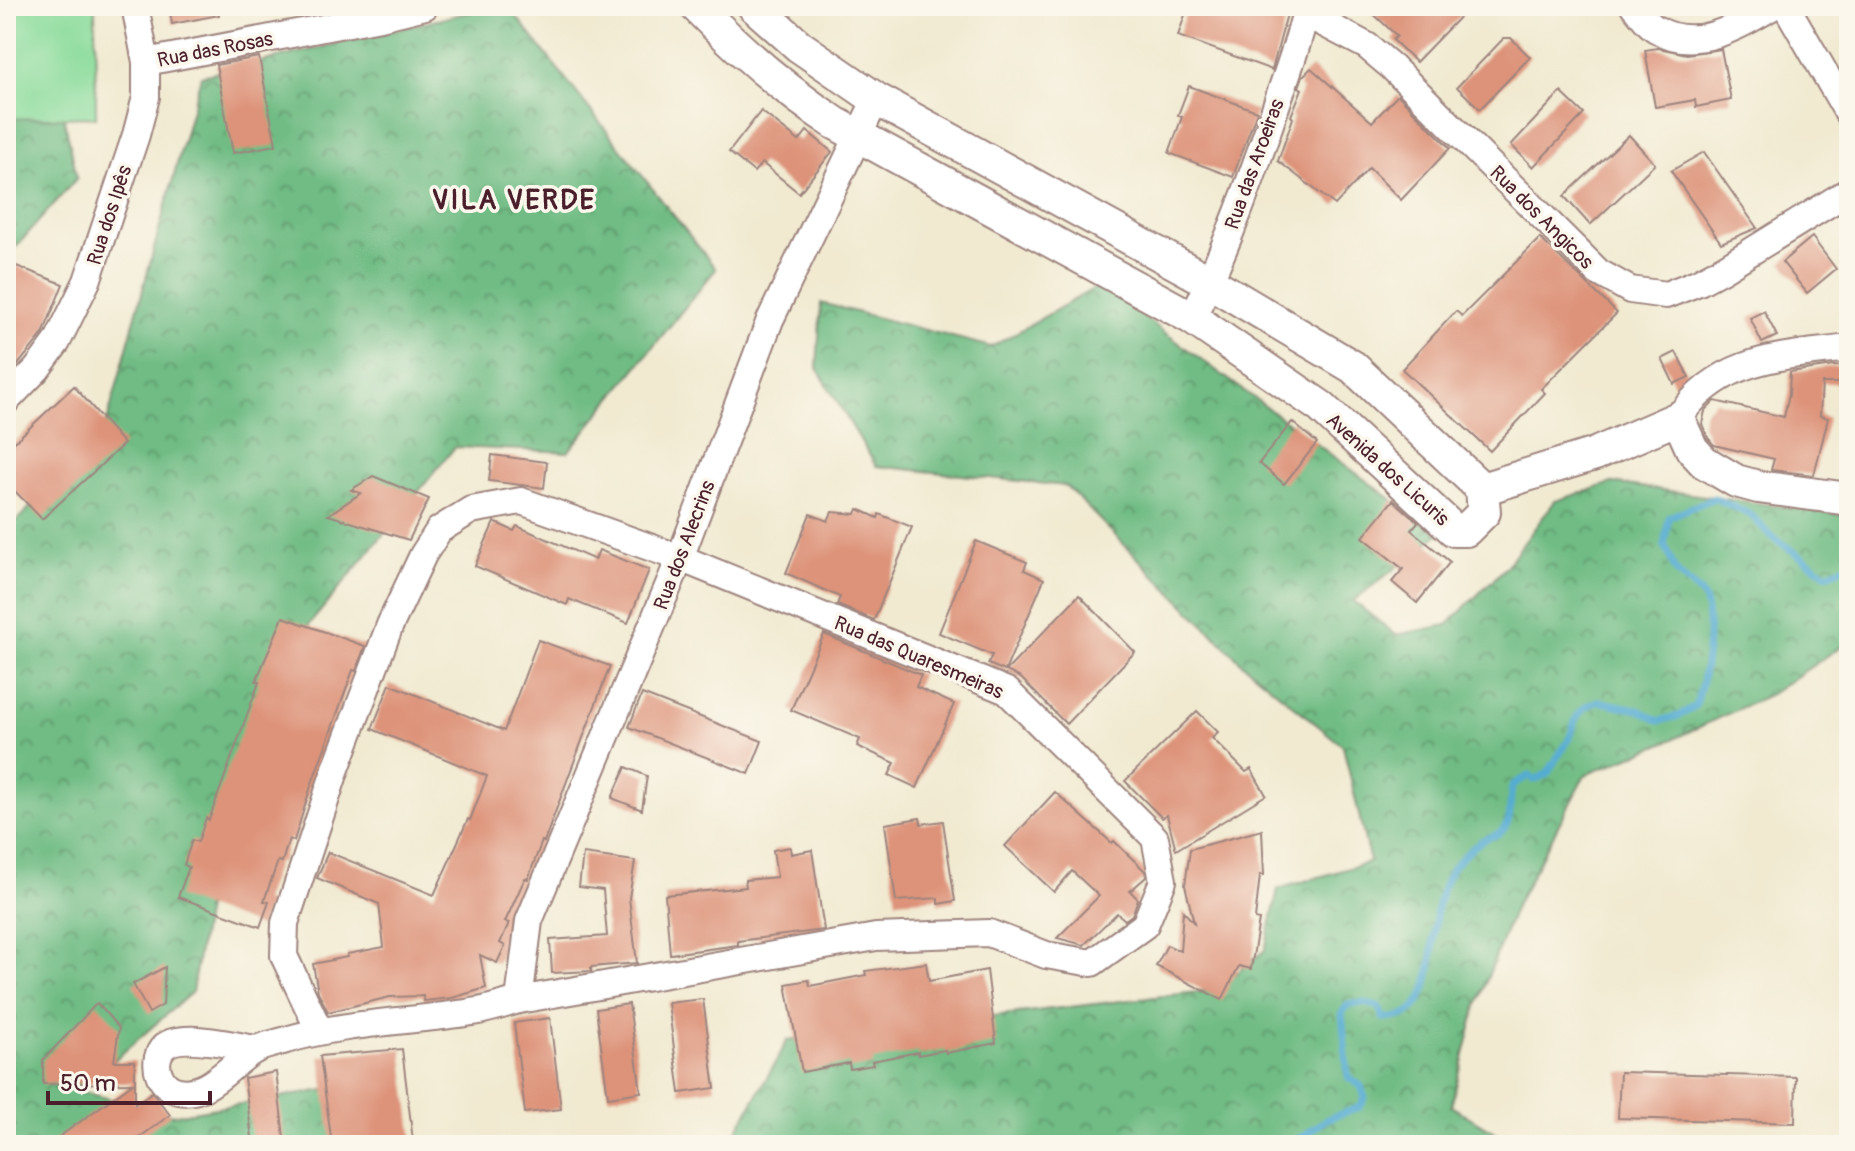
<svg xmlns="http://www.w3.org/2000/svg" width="1855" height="1151" font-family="Pangolin,sans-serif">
  <defs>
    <pattern id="forest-crowns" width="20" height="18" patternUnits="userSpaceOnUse" patternTransform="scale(2)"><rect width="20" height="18" fill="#70bc84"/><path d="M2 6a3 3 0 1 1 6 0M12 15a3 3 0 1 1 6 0" fill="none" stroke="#5e986c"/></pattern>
  </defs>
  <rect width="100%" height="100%" fill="#fbf7ec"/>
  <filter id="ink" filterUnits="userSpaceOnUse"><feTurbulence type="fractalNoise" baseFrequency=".0125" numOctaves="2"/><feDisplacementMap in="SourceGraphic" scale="16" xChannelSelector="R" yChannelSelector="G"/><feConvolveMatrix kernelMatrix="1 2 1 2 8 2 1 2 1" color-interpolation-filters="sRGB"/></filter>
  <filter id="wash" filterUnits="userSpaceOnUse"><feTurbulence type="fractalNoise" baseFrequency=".006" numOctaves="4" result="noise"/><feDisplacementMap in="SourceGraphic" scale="32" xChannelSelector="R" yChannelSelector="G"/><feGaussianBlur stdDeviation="1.8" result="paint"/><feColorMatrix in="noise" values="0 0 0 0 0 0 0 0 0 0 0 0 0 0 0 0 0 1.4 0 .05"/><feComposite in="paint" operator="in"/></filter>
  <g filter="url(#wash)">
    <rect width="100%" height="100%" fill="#f1ead1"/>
    <g fill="url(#forest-crowns)" stroke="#5d6e58" stroke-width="2">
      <path d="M6 6H40L77 178 6 258Z"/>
      <path d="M495 6H508L716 269 568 452 455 447 272 670 219 830 192 992 79 1091 174 1115 343 1087 339 1145H6V531L103 436 201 76Z"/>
      <path d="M1100 285 1439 534 1353 601 1396 635 1447 625 1505 568 1555 501 1612 483 1849 516V641L1771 694 1671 740 1585 775 1514 909 1476 1008 1451 1106 1516 1145H729L788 1040 1215 990 1265 950 1278 889 1370 862 1343 746 1244 665 1066 486 876 466 817 368 821 303 991 347Z"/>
    </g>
    <path fill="#8bdc9c" stroke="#6a7e64" stroke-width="2" d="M6 6H95L96 117 6 119Z"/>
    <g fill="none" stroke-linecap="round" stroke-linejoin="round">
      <path stroke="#54acd1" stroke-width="7" d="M1293 1145 1297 1140 1327 1119 1360 1107 1365 1098 1361 1086 1348 1077 1342 1013 1348 1004 1365 1003 1379 1007 1383 1018C1442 1023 1428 937 1439 900 1447 870 1457 860 1480 842 1487 837 1497 836 1502 831 1515 817 1507 801 1513 785L1530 775 1534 780 1547 774 1570 737 1576 718 1585 707 1598 701 1639 710 1659 721 1678 716 1695 706C1704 684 1716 615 1701 594 1694 585 1679 578 1674 568 1670 559 1670 553 1664 545L1669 517 1714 498 1751 515 1771 536 1827 574 1849 565"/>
    </g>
    <g id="blocks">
      <g fill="#dd9379">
        <path d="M169 6H219V15L172 24Z"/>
        <path d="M1188 6H1265L1287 14 1272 70 1178 36Z"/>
        <path d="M1365 6H1470L1416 62 1393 40 1397 36Z"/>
        <path d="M1504 38H1511L1530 57 1480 109 1457 87Z"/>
        <path d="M1658 48 1687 54 1721 49 1731 100 1696 107 1695 100 1655 107 1645 50Z"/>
        <path d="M259 57 276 145 233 153 216 65Z"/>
        <path d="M1311 68 1372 122 1398 95 1450 148 1401 200 1369 168 1335 205 1278 161 1293 118 1291 116 1302 89 1299 87 1303 76Z"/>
        <path d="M1189 86 1257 111 1233 177 1169 153 1182 117 1178 115Z"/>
        <path d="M1561 92 1584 114 1533 167 1511 145Z"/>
        <path d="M761 111 799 141 807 131 832 152 799 193 762 163 754 172 729 152Z"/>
        <path d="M1629 135 1655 164 1590 225 1564 196Z"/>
        <path d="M1704 152 1757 228 1721 243 1671 171Z"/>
        <path d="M1812 237 1836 269 1807 293 1782 262Z"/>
        <path d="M1540 238 1617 313 1541 389 1545 393 1490 451 1402 369 1456 311 1462 316Z"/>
        <path d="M6 262 63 284 43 334 13 371 6 365Z"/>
        <path d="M1764 311 1777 336 1762 343 1750 318Z"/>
        <path d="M1676 352 1689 377 1674 384 1662 359Z"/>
        <path d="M1834 366 1849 367V383H1822L1820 416 1828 418 1814 475 1771 470 1774 459 1714 445 1708 438 1702 424 1705 411 1715 401 1784 417 1789 394 1790 372Z"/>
        <path d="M74 386 124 444 42 519 6 482V450Z"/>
        <path d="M1292 422 1317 443 1284 484 1259 463Z"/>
        <path d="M492 455 547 462 544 488 489 481Z"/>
        <path d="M373 476 429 499 409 540 328 515 361 493 351 490Z"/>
        <path d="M1393 500 1418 522 1411 530 1450 562 1417 603 1392 582 1403 569 1363 537Z"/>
        <path d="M858 509 878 518 879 514 912 527 874 620 837 605 840 597 786 573 810 514 828 521 832 512 856 514Z"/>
        <path d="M494 522 514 531 517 526 595 560 599 550 649 570 628 623 569 599 567 605 475 566Z"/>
        <path d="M976 541 1027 562 1024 570 1044 579 1005 671 988 664 992 655 939 633Z"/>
        <path d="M1079 595 1135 652 1066 724 1021 678 1006 671Z"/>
        <path d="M283 617 365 646 356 671 353 670 311 786 294 841 289 839 282 862 278 861 264 901 269 902 260 927 178 897 189 867 184 865 192 840 198 842 206 818 209 820 259 682 256 681Z"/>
        <path d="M824 634 921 675 916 687 954 704 917 788 889 775 895 763 857 746 860 739 791 710Z"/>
        <path d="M538 640 610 666 544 842 542 841 528 879 525 878 505 922 509 923 500 943 505 946 497 963 480 955 486 988 452 998 424 1001 423 996 390 997 328 1012 318 992 313 964 347 957V954L384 947 379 904 317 878 328 852 434 895 468 819 470 820 487 776 372 729 390 684 504 731Z"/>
        <path d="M642 694 762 741 749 774 629 727Z"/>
        <path d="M1197 711 1218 732 1212 738 1246 772 1251 769 1266 795 1176 850 1167 815 1162 818 1125 781Z"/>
        <path d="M626 767 647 776 642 810 612 798Z"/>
        <path d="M1055 792 1112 843 1114 841 1145 871 1146 877 1130 891 1138 899 1132 915 1125 920 1117 913 1084 945 1057 938 1099 896 1072 871 1054 892 1005 846Z"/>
        <path d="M920 818 921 824 943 821 955 901 938 904V898L896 901 885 824Z"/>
        <path d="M1262 830 1264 875H1260L1255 919 1259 920 1251 969 1239 966 1222 1000 1156 966 1167 945 1180 951 1183 911 1194 923 1185 885 1190 849Z"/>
        <path d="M790 847 791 854 812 850 824 930 738 941V945L670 954 665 895 746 887 745 880 777 877 773 850Z"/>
        <path d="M583 854 635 861 629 898 637 963 591 967V971L552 973 550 940 607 936 603 890 579 887Z"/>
        <path d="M926 963 929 981 987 970 996 1043 946 1053 945 1050 918 1055V1052L872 1061 873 1065 850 1069 849 1063 802 1072 786 984 809 980 810 986 866 975 865 971Z"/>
        <path d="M165 967 163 1005 149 1013 133 984Z"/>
        <path d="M703 999 715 1088 680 1093 668 1003Z"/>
        <path d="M97 1003 119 1028 114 1061H135V1104L152 1092 170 1115 129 1145H48L133 1083 43 1084V1060Z"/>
        <path d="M629 1004 641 1092 608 1097 596 1009Z"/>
        <path d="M550 1018 561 1109 525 1113 514 1023Z"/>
        <path d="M402 1049 413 1141 383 1145 382 1138 332 1145 320 1056Z"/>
        <path d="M276 1072 285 1145H253L244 1078Z"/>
        <path d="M1620 1072 1796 1077 1795 1123 1618 1118Z"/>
      </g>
    </g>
  </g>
  <g filter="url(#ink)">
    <use href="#blocks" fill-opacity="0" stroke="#9e847e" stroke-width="2"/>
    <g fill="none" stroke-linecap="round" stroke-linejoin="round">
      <defs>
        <g id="minor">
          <path d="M1634 6C1641 13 1648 25 1656 29 1696 53 1739 26 1773 6"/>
          <path d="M1786 6 1849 115"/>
          <path d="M1306 14 1367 46 1392 67 1598 272 1630 290 1666 295 1699 282 1723 269 1849 191"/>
          <path d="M146 62 380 17 425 6"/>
          <path d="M1192 318C1226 250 1252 178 1276 106 1287 73 1300 40 1307 6"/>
          <path d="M6 401 37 369 57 342 87 281 136 135 146 97V62L135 6"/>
          <path d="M1678 418C1722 356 1780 357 1849 348"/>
          <path d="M519 1000 529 921 680 558 770 320 876 99"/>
          <path d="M256 1049C235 1046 176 1030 162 1049 151 1064 160 1088 179 1091 211 1097 232 1061 257 1049 266 1045 277 1043 286 1040 346 1022 410 1022 472 1012 488 1010 504 1004 519 1000L876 937 989 933 1046 955 1092 963 1145 925 1163 881 1155 838 1007 691 680 558 521 501 471 510 439 530 423 555 390 625 335 771 285 923 284 956 319 1030"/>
        </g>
        <g id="tertiary">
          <path d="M696 6C739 50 783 89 835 123L1192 318 1321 407 1454 530H1466L1484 512 1482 489 1353 367 1210 282 876 99 799 46 754 6"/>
          <path d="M1482 489 1595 454 1678 418 1692 449 1704 462 1736 481 1758 487 1849 499"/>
        </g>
      </defs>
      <use href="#minor" stroke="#9e847e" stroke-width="30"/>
      <use href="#tertiary" stroke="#9e847e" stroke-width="36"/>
      <use href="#minor" stroke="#fff" stroke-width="26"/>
      <use href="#tertiary" stroke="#fff" stroke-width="32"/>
    </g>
  </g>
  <g text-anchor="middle" stroke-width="7" stroke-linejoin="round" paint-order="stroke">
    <g font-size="20" fill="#4a1f2b" stroke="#fbf7ec">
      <text transform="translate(215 49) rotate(-11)" y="7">Rua das Rosas</text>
      <text transform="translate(1254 164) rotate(-70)" y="7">Rua das Aroeiras</text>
      <text transform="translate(109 215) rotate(-72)" y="7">Rua dos Ipês</text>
      <text transform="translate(1542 217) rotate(45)" y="7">Rua dos Angicos</text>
      <text transform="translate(1388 469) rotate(42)" y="7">Avenida dos Licuris</text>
      <text transform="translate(684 545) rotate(-69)" y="7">Rua dos Alecrins</text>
      <text transform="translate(919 657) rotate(23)" y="7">Rua das Quaresmeiras</text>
    </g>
    <g font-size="28" font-weight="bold" letter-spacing="2" fill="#4a1f2b" stroke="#fbf7ec">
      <text x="514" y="209">VILA VERDE</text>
    </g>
  </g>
  <rect width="1855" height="1151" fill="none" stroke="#fbf7ec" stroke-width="32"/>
  <path d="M48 1091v12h162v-12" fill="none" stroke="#4a1f2b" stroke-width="4"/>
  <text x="60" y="1091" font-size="24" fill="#4a1f2b" stroke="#fbf7ec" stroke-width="6" paint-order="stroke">50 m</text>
</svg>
